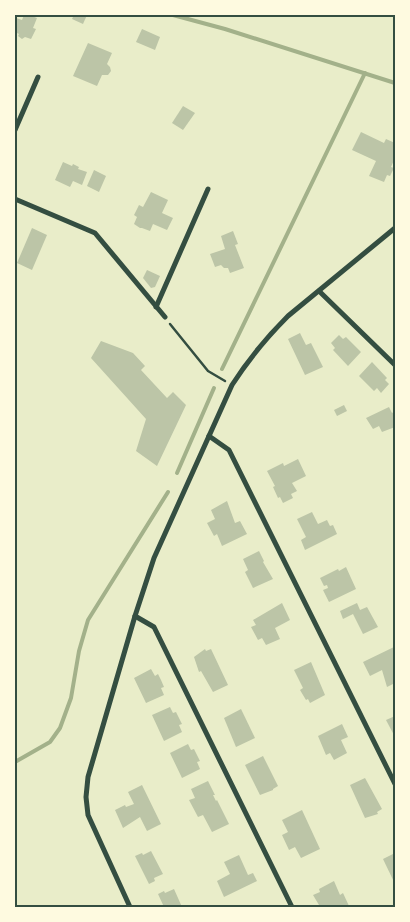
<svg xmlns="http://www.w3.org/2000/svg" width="410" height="922" font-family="'Open Sans',sans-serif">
  <rect width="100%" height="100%" fill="#e9edc9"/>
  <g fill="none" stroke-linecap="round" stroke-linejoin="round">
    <g stroke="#a3b18a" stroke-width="4">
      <path d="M173 15 225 29 395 83"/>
      <path d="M222 369 365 73"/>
      <path d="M177 473 214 388"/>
      <path d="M15 762 50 742 60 728 71 698 79 651 88 620 168 492"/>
    </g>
  </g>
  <g fill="#bcc5a7">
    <path d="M24 15H29L37 18 33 28 36 29 31 39 25 37 22 39 18 36 19 34 15 32 16 18 22 20Z"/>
    <path d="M74 15H87L83 24 72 19Z"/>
    <path d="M142 29 160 37 155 50 136 42Z"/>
    <path d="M88 43 112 53 107 64 110 67 111 71 108 75H102L97 86 73 76Z"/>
    <path d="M183 106 195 113 183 130 172 123Z"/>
    <path d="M361 132 384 143 386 139 395 143V158L391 167 394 168 390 176 387 175 384 182 369 176 376 161 352 150Z"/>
    <path d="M63 162 72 166 73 164 79 167 78 169 87 172 82 185 73 181 70 187 55 180Z"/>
    <path d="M94 170 106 176 99 192 87 186Z"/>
    <path d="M151 192 168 200 162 213 173 218 167 230 153 224 150 231 142 228H140L134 224 137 217 134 215 139 205 143 207Z"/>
    <path d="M32 228 47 235 32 270 17 263Z"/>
    <path d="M233 231 238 244 235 245 244 268 230 273 228 268H224L221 265 215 267 210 254 225 249 221 236Z"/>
    <path d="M147 270 160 276 155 287 151 288 143 278Z"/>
    <path d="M300 333 306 345 311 343 323 367 305 375 288 339Z"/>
    <path d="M339 335 343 339 346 337 361 352 348 366 333 350 335 348 331 343Z"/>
    <path d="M101 341 133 353 145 366 141 370 167 398 173 392 186 405 157 466 136 451 146 419 91 358Z"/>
    <path d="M372 362 387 378 385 380 389 384 381 393 377 388 374 391 359 376Z"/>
    <path d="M344 405 347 411 337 416 334 410Z"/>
    <path d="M389 407 392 413 395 411V427L382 432 379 426 373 429 366 418Z"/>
    <path d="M298 459 306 476 292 483 297 491 291 494 293 498 283 503 280 497 278 498 273 487 275 486 267 471 283 463 284 466Z"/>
    <path d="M227 501 235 523 240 521 247 534 222 546 217 534 214 536 207 523 215 519 211 510Z"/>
    <path d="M312 512 318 524 327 520 330 526 333 525 337 534 305 550 301 540 306 537 297 519Z"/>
    <path d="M259 551 264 561 263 562 273 579 253 588 245 572 248 570 243 559Z"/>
    <path d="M346 567 356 589 329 602 323 590 328 588 327 585 324 586 320 578 338 569 339 571Z"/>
    <path d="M282 603 290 620 275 628 280 639 266 645 262 638 258 640 251 627 256 625 253 620Z"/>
    <path d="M357 603 360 610 367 607 378 627 363 634 353 614 343 619 340 611Z"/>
    <path d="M394 647 395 683 387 687 382 670 370 676 363 662Z"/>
    <path d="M205 649 206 651 211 649 228 685 213 692 201 671 199 672 194 657Z"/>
    <path d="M311 662 325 695 310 703 308 699 306 700 300 690 303 688 294 670Z"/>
    <path d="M151 669 155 676 158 674 161 680 164 687 161 688 164 695 146 703 134 678Z"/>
    <path d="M170 707 173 713 176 712 182 724 179 725 182 732 164 741 152 715Z"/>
    <path d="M241 709 255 738 236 747 224 718Z"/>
    <path d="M395 716V737L386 720Z"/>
    <path d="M342 724 348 737 341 740 347 753 334 760 330 753 326 755 318 736Z"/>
    <path d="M188 744 191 750 194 749 200 761 197 762 200 769 182 778 170 753Z"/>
    <path d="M263 756 278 786 273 789V790L260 795 245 765Z"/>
    <path d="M365 778 382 809 377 812 378 814 365 818 350 785Z"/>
    <path d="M208 781 215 795H213L216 801 217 800 229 824 212 832 203 815 198 817 189 800 195 798 191 789Z"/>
    <path d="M142 785 161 824 147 831 140 817 123 828 115 810 125 805 126 807 134 804 128 792Z"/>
    <path d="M302 810 320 849 301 858 295 847 289 850 282 835 288 832 282 820Z"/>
    <path d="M151 851 163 874 154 878 155 881 149 884 135 856 142 853 143 855Z"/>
    <path d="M395 853V884L383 859Z"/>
    <path d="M239 855 248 875 253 873 257 881 224 897 217 881 230 874 224 862Z"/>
    <path d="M334 881 340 895 343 893 349 906 316 907 319 905 313 895 320 892 319 889Z"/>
    <path d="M174 889 182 907H164L158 894 164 891 165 893Z"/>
  </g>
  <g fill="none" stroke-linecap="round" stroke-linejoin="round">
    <path stroke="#344e41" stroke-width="2.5" d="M170 324 208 371 225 381"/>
    <g stroke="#344e41" stroke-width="5">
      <path d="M15 130 38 77"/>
      <path d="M15 199 95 233 165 317"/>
      <path d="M319 291 395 365"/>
      <path d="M156 307 208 189"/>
      <path d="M209 436 229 450 395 784"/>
      <path d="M135 616 154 627 292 907"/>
      <path d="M130 907 88 815 86 797 88 777 135 616 154 558 232 385C248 360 267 337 288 316L395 228"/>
    </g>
  </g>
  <rect width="410" height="922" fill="none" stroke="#fefae0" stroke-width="32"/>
  <rect x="16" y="16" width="378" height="890" fill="none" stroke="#344e41" stroke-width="2"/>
</svg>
